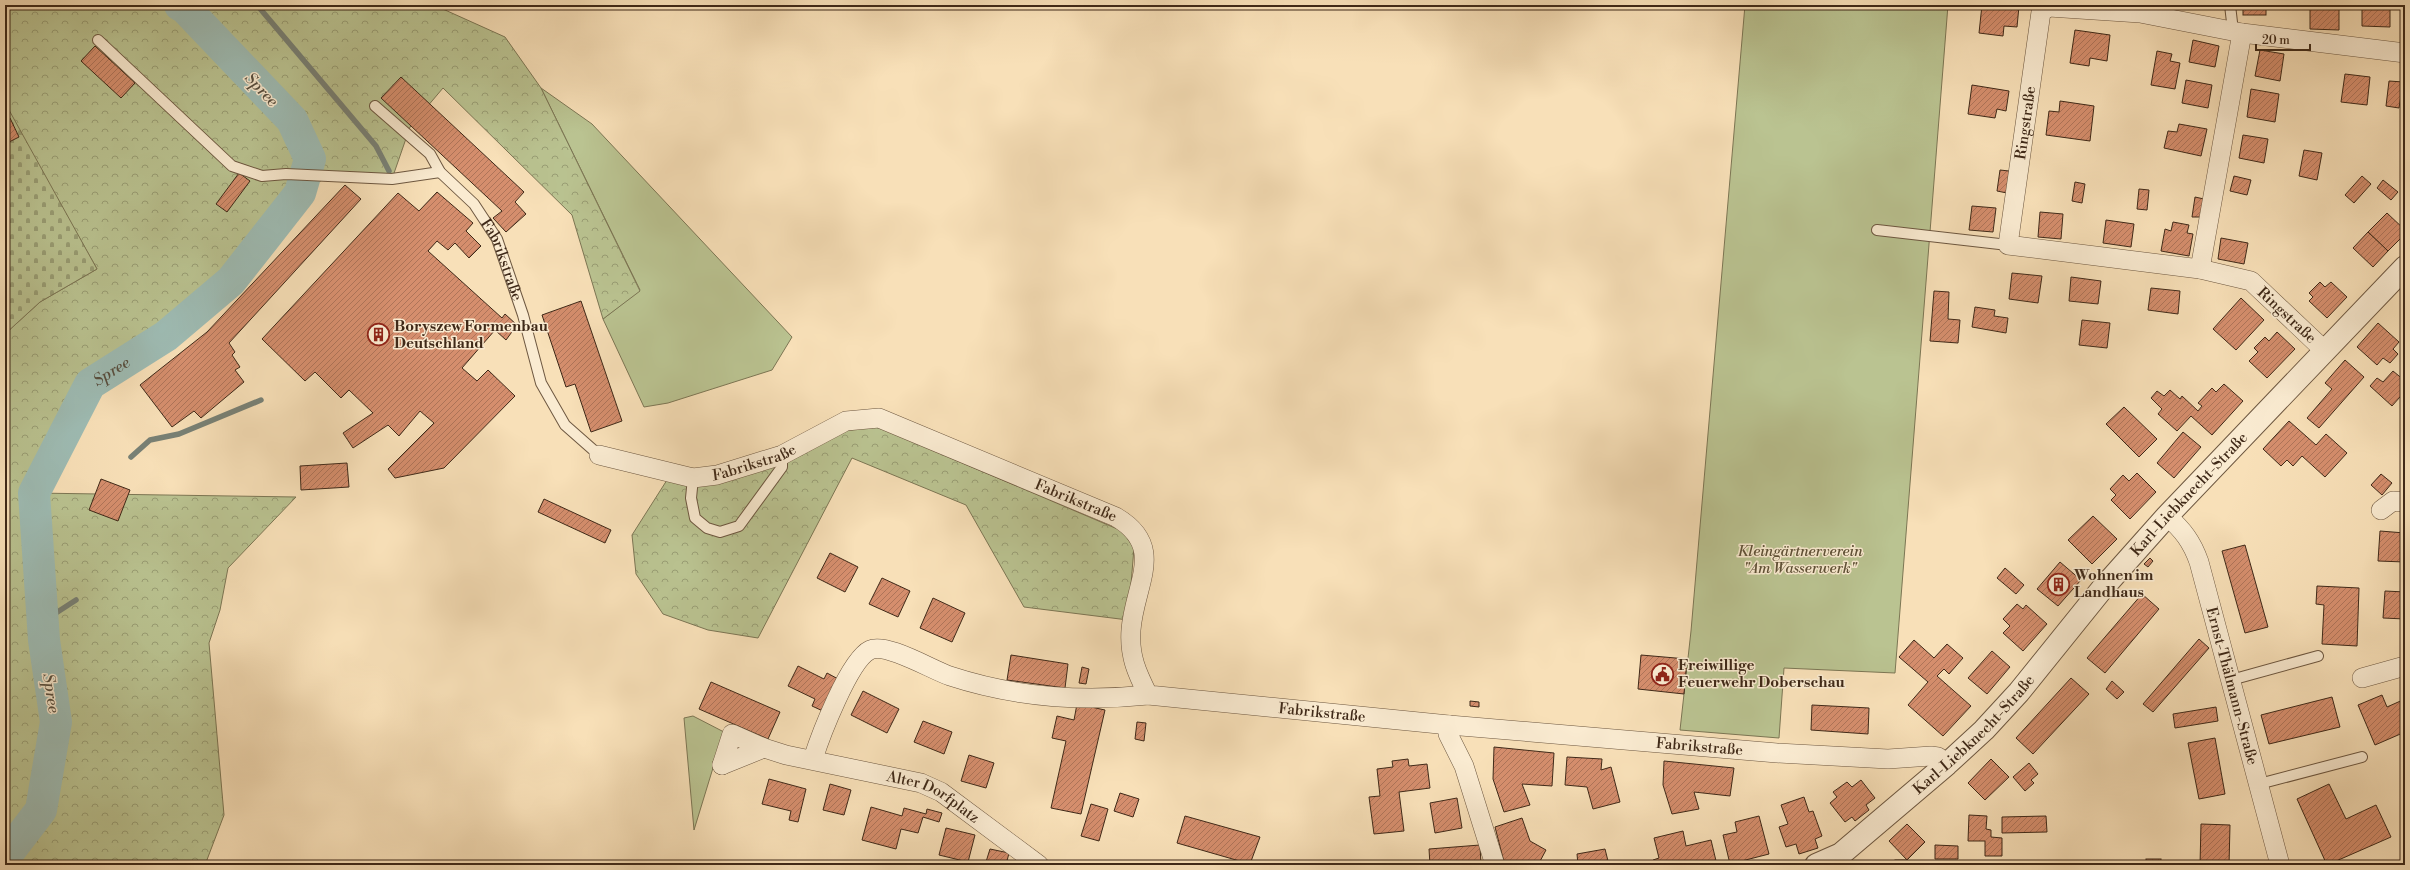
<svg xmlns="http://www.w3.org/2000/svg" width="2410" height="870" font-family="'Libre Bodoni',serif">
  <defs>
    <pattern id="forest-crowns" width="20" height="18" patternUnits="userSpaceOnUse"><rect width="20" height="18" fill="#bac391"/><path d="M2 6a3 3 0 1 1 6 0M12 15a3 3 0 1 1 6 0" fill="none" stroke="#999e75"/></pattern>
    <pattern id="cemetery-stones" width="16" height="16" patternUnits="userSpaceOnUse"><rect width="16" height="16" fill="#bac391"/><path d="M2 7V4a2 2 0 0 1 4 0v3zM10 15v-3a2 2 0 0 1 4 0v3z" fill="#999e75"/></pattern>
    <pattern id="building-hatch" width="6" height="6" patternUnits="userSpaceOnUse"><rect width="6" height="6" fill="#d58e6d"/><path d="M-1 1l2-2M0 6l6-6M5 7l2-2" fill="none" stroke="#ae7459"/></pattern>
  </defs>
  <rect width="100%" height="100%" fill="#f8e0b8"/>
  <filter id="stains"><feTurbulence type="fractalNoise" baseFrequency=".005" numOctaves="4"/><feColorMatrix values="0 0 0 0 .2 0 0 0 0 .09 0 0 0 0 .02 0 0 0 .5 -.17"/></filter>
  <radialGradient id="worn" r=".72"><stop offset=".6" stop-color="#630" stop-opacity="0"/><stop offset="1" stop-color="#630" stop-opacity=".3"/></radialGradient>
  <g fill="#bac391" stroke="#7c7654">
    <path d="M1745 5H1948L1895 673 1784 668 1779 738 1680 730 1691 631Z"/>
    <path d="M541 88 592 124 792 337 772 370 668 403 644 407 603 319 640 290Z"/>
    <path d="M693 716 724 732 694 830 684 718Z"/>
  </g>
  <g fill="url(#forest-crowns)" stroke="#7c7654">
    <path d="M5 5H434L505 37 541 88 640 291 603 319 572 215 443 88 410 127 392 179 329 176 300 193 231 281 166 336 90 384 34 493 296 497 228 568 220 610 209 643 224 815 205 865H5V334L40 302 97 269 5 106Z"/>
    <path d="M876 426 1122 531 1134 548 1128 620 1024 607 966 505 852 458 758 638 708 630 663 614 636 574 632 535 667 480 693 478 819 435Z"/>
  </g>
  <path fill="url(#cemetery-stones)" stroke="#7c7654" d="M9 110 97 269 40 302 5 334V111Z"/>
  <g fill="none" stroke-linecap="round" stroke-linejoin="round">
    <g stroke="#788176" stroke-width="5.5">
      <path d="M257 5 376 146 389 171"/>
      <path d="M131 457 150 440 179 434 261 400"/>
      <path d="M42 622 76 600"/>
    </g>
    <path stroke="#9ebcb4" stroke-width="32" id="s1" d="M5 857 41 810 56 722 44 640 34 493 90 384 166 336 231 281 300 193 310 159 292 120 185 8 180 5"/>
  </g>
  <g fill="url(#building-hatch)" stroke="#3f2918">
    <path d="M1982 5 2019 6 2017 27 2004 26 2003 36 1979 33Z"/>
    <rect x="2243" y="5" width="23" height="10"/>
    <path d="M2310 5H2339V30L2310 29Z"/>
    <path d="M2362 5H2390V27L2362 26Z"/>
    <path d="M2075 30 2110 35 2107 61 2090 58 2089 66 2070 63Z"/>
    <path d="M2193 40 2219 46 2215 67 2189 62Z"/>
    <path d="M95 46 135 83 121 98 81 61Z"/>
    <path d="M2260 50 2284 54 2280 81 2255 76Z"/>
    <path d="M2157 51 2172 54 2170 61 2180 63 2175 89 2151 85Z"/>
    <path d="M2345 74 2370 77 2367 105 2341 102Z"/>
    <path d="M401 77 524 192 515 202 526 214 506 232 493 218 502 211 381 98Z"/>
    <path d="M2186 80 2212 85 2208 108 2182 103Z"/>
    <path d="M2389 81 2403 82 2399 108 2386 106Z"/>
    <path d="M1972 85 2009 91 2006 111 1997 109 1995 118 1968 114Z"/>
    <path d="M2251 89 2279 94 2275 122 2247 117Z"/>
    <path d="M2060 101 2094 106 2090 141 2046 135 2049 111 2059 112Z"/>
    <path d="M10 118 19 137 5 144V120Z"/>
    <path d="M2179 124 2207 129 2201 156 2164 148 2168 131 2177 132Z"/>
    <path d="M2243 135 2268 139 2264 163 2239 158Z"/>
    <path d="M2304 150 2322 153 2317 180 2299 176Z"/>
    <path d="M2000 170 2009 171 2007 193 1997 191Z"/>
    <path d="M239 173 250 181 227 212 216 204Z"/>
    <path d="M2234 176 2251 180 2247 195 2230 191Z"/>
    <path d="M2362 176 2371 184 2354 203 2345 195Z"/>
    <path d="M2383 180 2398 192 2391 200 2377 188Z"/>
    <path d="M2075 182 2085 184 2082 203 2072 201Z"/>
    <path d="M345 185 361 199 229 343 235 352 232 355 240 367 235 370 244 382 201 418 194 411 172 427 140 385 207 332Z"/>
    <path d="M2139 189 2149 190 2147 210 2137 209Z"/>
    <path d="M437 192 473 223 466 231 481 246 469 258 455 243 448 250 437 241 428 251 502 318 505 314 517 325 506 340 495 330 462 368 477 381 488 370 515 396 444 468 395 478 388 469 434 423 420 411 399 436 388 425 353 448 343 433 373 413 349 390 341 398 315 372 305 381 262 339 398 193 419 211Z"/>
    <path d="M2195 197 2204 199 2202 217H2192Z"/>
    <path d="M1972 206 1996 208 1993 232 1969 230Z"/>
    <path d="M2040 212 2063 214 2061 239 2038 237Z"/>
    <path d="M2387 213 2405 230V234L2388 251 2368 232Z"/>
    <path d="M2106 220 2134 224 2131 247 2103 243Z"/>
    <path d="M2173 222 2189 225 2187 233 2193 234 2189 256 2161 251 2165 229 2171 231Z"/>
    <path d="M2368 232 2388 251 2373 267 2353 248Z"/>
    <path d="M2221 238 2248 243 2244 264 2218 259Z"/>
    <path d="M2012 273 2042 276 2038 303 2009 299Z"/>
    <path d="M2071 277 2101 281 2098 304 2069 301Z"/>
    <path d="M2320 282 2325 287 2331 282 2347 297 2327 318 2309 301 2313 297 2309 293Z"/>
    <path d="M2151 288 2180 291 2178 314 2148 310Z"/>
    <path d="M1934 291 1949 292 1948 319 1960 320 1958 343 1930 341Z"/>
    <path d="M2241 298 2264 320 2236 350 2213 329Z"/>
    <path d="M581 301 622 421 591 432 575 384 566 387 542 315Z"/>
    <path d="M1975 307 1995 310 1994 316 2008 318 2006 333 1972 327Z"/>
    <path d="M2082 320 2110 323 2107 348 2079 345Z"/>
    <path d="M2378 323 2399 342 2393 349 2398 354 2390 363 2383 358 2377 365 2357 347Z"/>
    <path d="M2277 332 2295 349 2267 378 2249 361 2258 352 2254 348 2265 337 2269 341Z"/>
    <path d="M2345 360 2364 377 2319 428 2307 418 2332 389 2325 383Z"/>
    <path d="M2393 371 2405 381V401L2400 397 2392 406 2370 386 2377 378 2383 382Z"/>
    <path d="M2224 384 2243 401 2212 435 2191 416 2177 431 2158 414 2162 409 2151 398 2157 391 2164 396 2170 390 2180 399 2182 396 2198 411 2202 406 2198 403 2212 388 2216 392Z"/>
    <path d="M2124 407 2157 439 2139 457 2106 424Z"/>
    <path d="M2289 421 2316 445 2326 434 2347 453 2325 477 2302 456 2293 466 2287 460 2281 466 2263 449Z"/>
    <path d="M2183 432 2201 447 2174 478 2157 463Z"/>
    <path d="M347 463 349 487 301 490 300 466Z"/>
    <path d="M2137 473 2156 492 2130 519 2111 500 2116 495 2110 489 2123 475 2129 481Z"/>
    <path d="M2381 474 2392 483 2382 495 2371 485Z"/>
    <path d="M101 479 130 490 118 521 89 510Z"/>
    <path d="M544 499 611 530 605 543 538 512Z"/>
    <path d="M2093 516 2117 539 2092 564 2068 540Z"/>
    <path d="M2380 531 2405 533V562L2378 561Z"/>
    <path d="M2245 545 2268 627 2245 633 2222 551Z"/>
    <path d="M830 553 858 567 845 592 817 578Z"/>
    <path d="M2150 558 2153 561 2148 567 2144 564Z"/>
    <path d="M2060 562 2081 580 2058 606 2037 589Z"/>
    <path d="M2005 568 2024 585 2016 594 1997 578Z"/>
    <path d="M882 578 910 591 898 617 869 604Z"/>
    <path d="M2317 586 2359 588 2357 646 2322 644 2324 605 2316 604Z"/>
    <path d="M2385 591 2405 592V619L2383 618Z"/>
    <path d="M2142 594 2159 609 2105 673 2087 658Z"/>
    <path d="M933 598 965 613 952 642 920 628Z"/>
    <path d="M2017 604 2023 609 2026 605 2047 624 2023 651 2003 633 2010 626 2003 619Z"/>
    <path d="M2199 639 2209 648 2153 712 2143 704Z"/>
    <path d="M1914 640 1934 658 1947 644 1963 658 1949 674 1944 669 1937 676 1971 706 1943 736 1908 705 1928 682 1899 657Z"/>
    <path d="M1992 651 2010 667 1987 694 1968 678Z"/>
    <path d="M1011 655 1068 664 1065 688 1007 680Z"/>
    <path d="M1641 655 1687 659 1684 694 1638 689Z"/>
    <path d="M798 666 824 679 827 673 840 680 825 712 812 706 815 699 788 686Z"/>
    <path d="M1082 667 1089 669 1086 684 1079 683Z"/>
    <path d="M2071 678 2089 694 2033 754 2016 738Z"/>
    <path d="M2112 681 2124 692 2117 699 2106 689Z"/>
    <path d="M711 682 780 712 768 739 699 709Z"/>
    <path d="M863 691 899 709 887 733 851 715Z"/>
    <path d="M2382 695 2387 707 2405 699V732L2375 745 2358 705Z"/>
    <path d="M2332 697 2340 727 2269 744 2261 715Z"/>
    <path d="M1470 701 1479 702V707L1470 706Z"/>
    <path d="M1077 704 1105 710 1081 814 1051 808 1066 741 1052 738 1057 716 1074 720Z"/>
    <path d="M1812 705 1869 708 1868 734 1811 730Z"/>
    <path d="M2216 707 2218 721 2175 728 2173 714Z"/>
    <path d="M923 721 952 732 944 754 914 742Z"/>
    <path d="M1137 722 1146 723 1144 741 1135 739Z"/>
    <path d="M2215 738 2225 794 2199 799 2188 743Z"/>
    <path d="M1494 747 1554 753 1552 786 1522 784 1530 805 1504 812 1493 779Z"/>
    <path d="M969 755 994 763 986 788 961 781Z"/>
    <path d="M1567 757 1602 759 1601 770 1611 767 1620 802 1593 809 1587 787 1565 785Z"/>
    <path d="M1408 759 1409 766 1427 764 1430 788 1399 792 1404 831 1374 834 1369 797 1380 796 1377 769 1393 767 1392 761Z"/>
    <path d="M1991 759 2009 777 1985 800 1968 783Z"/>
    <path d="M1664 761 1734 768 1730 796 1694 792 1699 809 1672 814 1663 785Z"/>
    <path d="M2029 763 2038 774 2031 780 2034 783 2025 791 2013 777Z"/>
    <path d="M769 779 806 789 798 822 789 820 791 811 762 804Z"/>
    <path d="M1861 780 1875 798 1866 805 1869 810 1855 821 1852 817 1845 822 1830 803 1837 797 1833 792 1847 782 1852 787Z"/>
    <path d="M830 784 851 790 844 815 823 810Z"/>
    <path d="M2329 784 2346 819 2376 805 2391 837 2327 865 2297 799Z"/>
    <path d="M1120 793 1139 799 1133 817 1114 811Z"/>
    <path d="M1804 797 1809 812 1813 811 1822 836 1815 839 1818 848 1799 854 1796 844 1786 847 1779 827 1788 824 1781 805Z"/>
    <path d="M1457 798 1462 828 1435 833 1430 803Z"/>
    <path d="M1091 804 1108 809 1099 841 1081 836Z"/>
    <path d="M871 807 902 816 904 808 926 814 927 809 942 813 939 822 923 817 918 833 901 829 896 849 862 840Z"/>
    <path d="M1969 815 1987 816 1986 829 1991 830V837L2002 838V856H1985V841H1968Z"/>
    <path d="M1185 816 1260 837 1250 864 1177 843Z"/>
    <path d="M1759 816 1769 854 1730 864 1723 835 1737 832 1735 822Z"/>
    <path d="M2046 816 2047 832 2002 833V817Z"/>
    <path d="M1522 818 1530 841 1546 850 1538 865H1509L1504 862 1495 827Z"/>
    <path d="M1907 824 1925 842 1907 860 1889 841Z"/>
    <path d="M2201 824 2230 825 2229 865H2200Z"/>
    <path d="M946 828 975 835 968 862 939 855Z"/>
    <path d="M1683 831 1686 846 1711 840 1717 865H1654L1653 860 1659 858 1654 838Z"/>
    <path d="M1480 845 1481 865H1430L1429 849Z"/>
    <path d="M1935 845 1958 846V859H1935Z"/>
    <path d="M990 849 1009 853 1006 865H985Z"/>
    <path d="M1605 849 1609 865H1578L1577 854Z"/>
    <rect x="2146" y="859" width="15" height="6"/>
    <rect x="1895" y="860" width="12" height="5"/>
  </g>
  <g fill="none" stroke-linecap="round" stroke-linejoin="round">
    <defs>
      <g id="service">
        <path d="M2230 5 2233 31"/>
        <path d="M98 40 232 166 262 176 286 174 392 179 440 172"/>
        <path id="s2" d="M375 106 430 154 440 172 474 204 497 239 523 315 541 383 565 425 599 455"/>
        <path d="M1877 230 2008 245"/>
        <path d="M693 478 691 498 695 518 707 528 720 532 739 526 782 467V455"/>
        <path d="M2231 680 2318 656"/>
        <path d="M2259 784 2362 757"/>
      </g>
      <g id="minor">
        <path d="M2200 269 2242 33"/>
        <path id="s3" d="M2325 351 2251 281 2200 269 2008 245 2041 12 2049 7 2140 13 2242 33 2405 53"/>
        <path id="s4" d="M599 455 693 478 717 475 782 455 846 421 879 418 1116 517C1167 547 1134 585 1131 630 1129 656 1137 673 1148 695L1449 725 1777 753 1888 759 1931 756 1938 757 1947 764"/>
        <path d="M2381 510 2393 501 2405 502"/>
        <path id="s5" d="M2167 516C2183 530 2192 542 2199 562L2280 865"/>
        <path d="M2362 678 2405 666"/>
        <path d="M1449 725 1448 734 1464 766 1495 865"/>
        <path d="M813 759C820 737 849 660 870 650 886 642 932 670 950 676 1014 697 1081 702 1148 695"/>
        <path id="s6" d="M722 765 732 734 764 748 786 755 921 783 941 792 1039 865"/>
        <path d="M722 765 764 748"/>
      </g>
      <g id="tertiary">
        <path id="s7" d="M1816 865 1841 854 1947 764 1984 730 2019 692 2102 589 2167 516 2405 267"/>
      </g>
    </defs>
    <use href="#service" stroke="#6d5740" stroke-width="12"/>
    <use href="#minor" stroke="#6d5740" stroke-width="20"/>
    <use href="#tertiary" stroke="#6d5740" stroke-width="24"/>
    <use href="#service" stroke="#faebd1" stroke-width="10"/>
    <use href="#minor" stroke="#faebd1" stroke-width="19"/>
    <use href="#tertiary" stroke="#faebd1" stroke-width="22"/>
  </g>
  <defs>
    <symbol id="building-ring" viewBox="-11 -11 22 22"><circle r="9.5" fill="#faebd1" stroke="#8f2418" stroke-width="1.5"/><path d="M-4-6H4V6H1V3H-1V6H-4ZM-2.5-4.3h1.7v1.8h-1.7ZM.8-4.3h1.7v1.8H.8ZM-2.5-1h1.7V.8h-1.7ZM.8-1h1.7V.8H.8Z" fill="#8f2418"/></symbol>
    <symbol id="civic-ring" viewBox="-11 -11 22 22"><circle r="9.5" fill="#faebd1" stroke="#8f2418" stroke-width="1.5"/><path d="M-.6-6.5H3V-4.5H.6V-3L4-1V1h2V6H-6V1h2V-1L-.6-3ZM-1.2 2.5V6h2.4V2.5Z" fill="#8f2418"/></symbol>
  </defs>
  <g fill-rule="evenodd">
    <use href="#building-ring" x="366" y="322" width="25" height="25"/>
    <use href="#building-ring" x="2046" y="572" width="25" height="25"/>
    <use href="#civic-ring" x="1650" y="662" width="25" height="25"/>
  </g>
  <g text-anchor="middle" stroke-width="3" stroke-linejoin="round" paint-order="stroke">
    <g font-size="15" fill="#3f2918" stroke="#faebd1">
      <text dy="5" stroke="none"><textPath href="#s3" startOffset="471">Ringstraße</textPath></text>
      <text dy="5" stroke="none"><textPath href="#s2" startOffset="203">Fabrikstraße</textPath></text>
      <text transform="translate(2287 315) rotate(43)" y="5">Ringstraße</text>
      <text dy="5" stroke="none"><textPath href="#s4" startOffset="160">Fabrikstraße</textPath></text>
      <text dy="5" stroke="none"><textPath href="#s7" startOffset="529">Karl-Liebknecht-Straße</textPath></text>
      <text dy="5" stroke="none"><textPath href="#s4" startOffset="508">Fabrikstraße</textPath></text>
      <text dy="5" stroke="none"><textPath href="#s5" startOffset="185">Ernst-Thälmann-Straße</textPath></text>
      <text dy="5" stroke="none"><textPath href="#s4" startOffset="920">Fabrikstraße</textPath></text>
      <text dy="5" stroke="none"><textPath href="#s7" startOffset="206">Karl-Liebknecht-Straße</textPath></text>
      <text dy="5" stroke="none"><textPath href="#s4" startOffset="1299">Fabrikstraße</textPath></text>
      <text dy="5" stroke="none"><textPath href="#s6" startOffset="245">Alter Dorfplatz</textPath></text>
    </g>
    <g font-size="15" font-weight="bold" fill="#3f2918" stroke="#faebd1" text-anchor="start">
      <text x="394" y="331">Boryszew Formenbau<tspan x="394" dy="17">Deutschland</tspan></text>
      <text x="2074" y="580">Wohnen im<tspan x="2074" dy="17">Landhaus</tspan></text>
      <text x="1678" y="670">Freiwillige<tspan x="1678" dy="17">Feuerwehr Doberschau</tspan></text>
    </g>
    <g font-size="15" font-style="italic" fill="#5e5036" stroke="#faebd1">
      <text x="1800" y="556">Kleingärtnerverein<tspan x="1800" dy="17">"Am Wasserwerk"</tspan></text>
    </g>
    <g font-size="16" font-style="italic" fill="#574e3f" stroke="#faebd1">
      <text transform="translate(262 89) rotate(46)" y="6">Spree</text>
      <text dy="6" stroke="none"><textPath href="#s1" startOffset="526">Spree</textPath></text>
      <text transform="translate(52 693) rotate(81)" y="6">Spree</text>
    </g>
  </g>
  <rect width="2410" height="870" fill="none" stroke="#f8e0b8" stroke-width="20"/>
  <rect x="6" y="6" width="2398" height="858" fill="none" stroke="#3f2918" stroke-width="2"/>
  <rect x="10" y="10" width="2390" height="850" fill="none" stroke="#3f2918"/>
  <path d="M2256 44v6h54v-6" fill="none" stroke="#3f2918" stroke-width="2"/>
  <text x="2262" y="44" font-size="12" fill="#3f2918" stroke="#faebd1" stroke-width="3" paint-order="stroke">20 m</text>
  <rect width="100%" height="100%" filter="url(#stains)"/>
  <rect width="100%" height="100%" fill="url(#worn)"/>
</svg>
